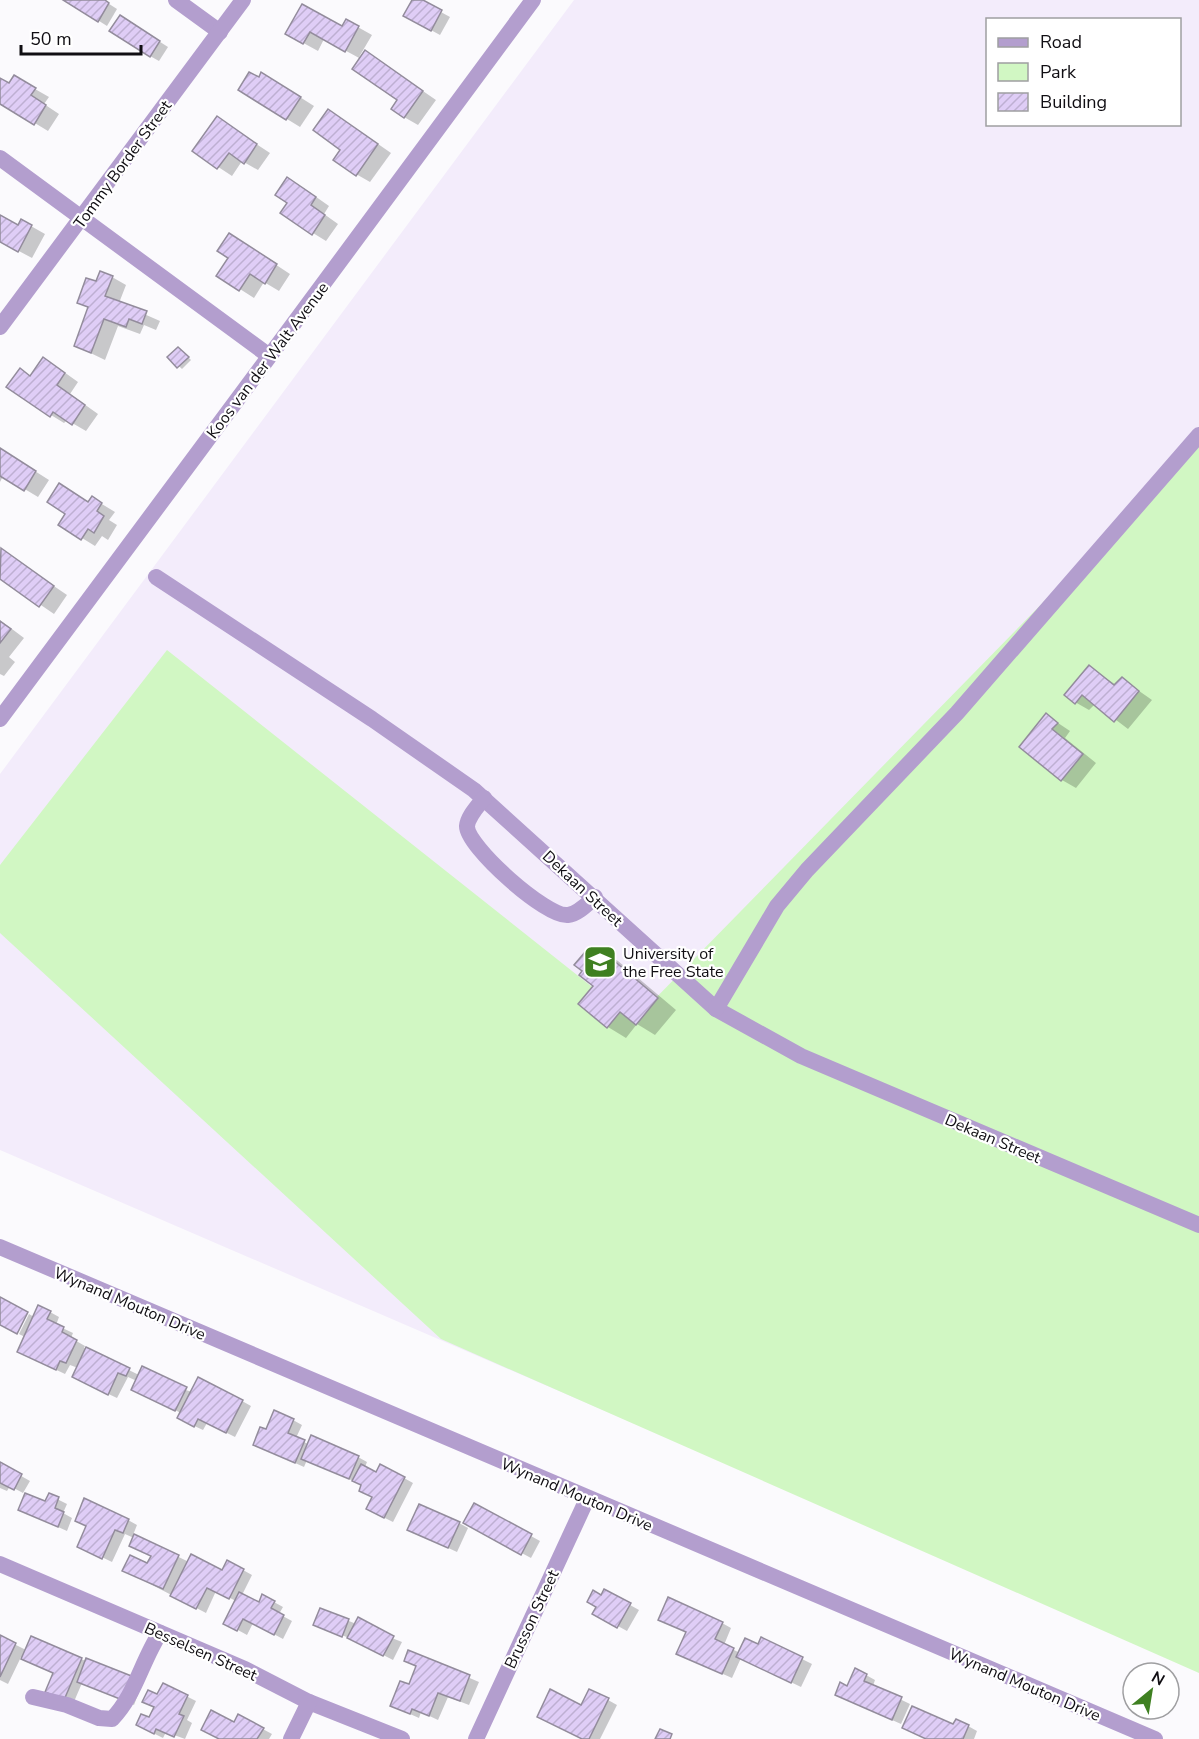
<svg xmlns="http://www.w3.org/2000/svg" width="1199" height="1739" font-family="'Nunito Sans',sans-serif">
  <defs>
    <pattern id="building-hatch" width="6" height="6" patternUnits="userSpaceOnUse" patternTransform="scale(1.5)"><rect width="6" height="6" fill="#dfcdf6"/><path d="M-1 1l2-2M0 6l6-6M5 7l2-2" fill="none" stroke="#beafd2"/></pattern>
  </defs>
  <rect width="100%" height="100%" fill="#fbfafd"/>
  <path fill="#f3ecfb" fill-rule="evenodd" d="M574 0H1199V1667L0 1150V774ZM988 20H1180V124H988Z"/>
  <path fill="#d1f7c3" d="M1199 443V1673L441 1339 0 933V865L167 650 596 990 644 1010Z"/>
  <g fill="#0003">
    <path d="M66 0H103L117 9 107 26Z"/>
    <path d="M414 0H419L450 17 440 35 405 16Z"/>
    <path d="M347 21 372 35 359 57 366 52 436 100 418 125 404 117 399 100 361 59 324 39 318 51 287 34 343 28Z"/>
    <path d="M129 22 168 47 159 61 150 56Z"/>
    <path d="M14 77 49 97 44 104 59 114 48 131 0 102V79L9 85Z"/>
    <path d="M259 79 276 82 314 106 300 127 240 90Z"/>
    <path d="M217 118 270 153 258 170 242 161 232 176 194 151Z"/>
    <path d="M342 119 391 153 370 182 356 174Z"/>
    <path d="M302 187 329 206 324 214 338 224 326 241 313 233Z"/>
    <path d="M0 217 19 227 22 221 45 234 32 258 0 241Z"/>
    <path d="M243 243 290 274 279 291 264 282 254 298 218 275Z"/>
    <path d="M112 277 126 285 119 303 160 321 156 330 144 325 140 334 118 326 105 360 76 346 90 308 79 302 97 283Z"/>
    <path d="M179 348 191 360 182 369 169 357Z"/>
    <path d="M57 367 78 382 70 394 98 414 86 431 67 420 64 423 51 415 20 370 31 377Z"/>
    <path d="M0 449 49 480 38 497 3 476 0 482Z"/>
    <path d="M92 498 115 512 109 520 117 525 108 540 102 536 95 546 82 538Z"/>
    <path d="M1 550 67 595 54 614 0 577Z"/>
    <path d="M0 620 24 638 9 657 15 662 4 676 0 674Z"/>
    <path d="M1089 667 1116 685 1122 679 1152 700 1128 729 1095 704 1089 710 1075 702Z"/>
    <path d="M1046 715 1070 731 1065 738 1096 763 1076 788 1062 780Z"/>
    <path d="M599 950 618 961 676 1010 655 1035 637 1024 626 1038 608 1027 595 986 592 958Z"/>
    <path d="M50 1312 59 1317 56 1325 73 1333 71 1338 85 1346 84 1348 139 1375 192 1392 242 1401 251 1406 235 1437 207 1423 203 1430 188 1423 181 1413 142 1394 137 1381 128 1377 117 1398 83 1382 78 1368 70 1365 65 1374 27 1356 25 1337 19 1334 29 1314 34 1317Z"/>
    <path d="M293 1420 302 1425 296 1438 308 1444 358 1457 367 1462 365 1467 377 1474 404 1478 413 1483 393 1522 377 1514 374 1497 360 1484 307 1460 304 1467 264 1449 266 1431Z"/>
    <path d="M0 1464 30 1481 23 1493 10 1486 7 1491 0 1488Z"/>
    <path d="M49 1495 67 1504 63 1513 72 1518 67 1531 29 1514 45 1503Z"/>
    <path d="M475 1505 540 1541 531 1558 465 1523Z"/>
    <path d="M128 1520 137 1525 133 1535 189 1562 223 1572 243 1570 252 1575 242 1595 259 1604 263 1596 283 1607 279 1614 292 1621 283 1639 253 1623 247 1635 225 1623 236 1601 216 1591 206 1613 133 1575 148 1565 152 1556 134 1538 125 1534 112 1562 79 1546Z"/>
    <path d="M459 1523 468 1528 457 1552 418 1534Z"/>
    <path d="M605 1591 639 1610 627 1631 594 1613Z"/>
    <path d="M321 1610 402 1642 393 1660 352 1639 315 1625Z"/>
    <path d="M722 1623 731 1628 724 1645 740 1653 758 1646 762 1639 812 1664 801 1687 741 1658 732 1678 687 1658V1633Z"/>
    <path d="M0 1637 26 1650 81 1659 142 1684 134 1705 82 1683 73 1704 56 1696 55 1673 21 1657 8 1684 0 1680Z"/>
    <path d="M409 1652 479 1682 469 1705 448 1697 438 1720 421 1712 419 1718 392 1706 409 1686 417 1666Z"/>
    <path d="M866 1675 875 1680 873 1686 910 1704 901 1724 845 1699 848 1688Z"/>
    <path d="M164 1685 196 1701 187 1720 192 1723 185 1739 166 1732 163 1738 147 1730Z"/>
    <path d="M608 1700 617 1705 600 1739H584L582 1707Z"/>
    <path d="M239 1716 272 1734 269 1739H221Z"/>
    <path d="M954 1726H968L977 1731 974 1739H927Z"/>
  </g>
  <g fill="url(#building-hatch)" stroke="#938c9c" stroke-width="1.5">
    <path d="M63 0H105L109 3 98 22Z"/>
    <path d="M412 0H423L442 10 431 31 403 16Z"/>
    <path d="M302 4 342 26 346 19 359 26 345 52 310 32 303 44 285 34Z"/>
    <path d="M120 15 160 41 150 57 109 31Z"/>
    <path d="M365 50 423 91 404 118 391 109 397 100 352 69Z"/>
    <path d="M249 72 259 77 261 72 301 97 286 120 238 90Z"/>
    <path d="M14 75 36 88 31 95 46 105 34 125 0 104V78L9 83Z"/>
    <path d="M328 109 378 144 356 176 333 160 340 150 313 130Z"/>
    <path d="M217 116 257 144 244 164 229 153 217 169 192 151Z"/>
    <path d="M287 177 316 197 311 205 325 215 312 235 280 213 287 203 275 195Z"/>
    <path d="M0 215 18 225 21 219 32 225 18 252 0 242Z"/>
    <path d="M229 233 277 264 265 284 250 274 239 291 216 276 228 258 217 251Z"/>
    <path d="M100 271 113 276 105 296 147 311 142 324 129 319 126 327 104 319 91 353 74 346 88 307 77 303 86 278 96 281Z"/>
    <path d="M178 347 189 357 177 368 167 357Z"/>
    <path d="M43 357 65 373 57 385 85 405 72 425 53 412 50 417 6 387 20 368 30 376Z"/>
    <path d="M0 448 36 471 24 491 0 476Z"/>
    <path d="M59 483 88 502 92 496 102 503 97 511 104 516 94 533 88 529 81 540 58 525 65 514 47 502Z"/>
    <path d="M1 548 54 586 39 607 0 579Z"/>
    <path d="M0 621 11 629 0 643Z"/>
    <path d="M1089 665 1114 685 1122 677 1139 691 1114 722 1082 695 1075 704 1064 695Z"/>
    <path d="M1046 713 1058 723 1052 729 1083 754 1061 781 1019 747Z"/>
    <path d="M599 948 658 998 636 1025 620 1012 607 1028 578 1004 593 986 579 975 582 971 574 965 585 952 591 957Z"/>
    <path d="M0 1297 28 1312 17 1334 0 1325Z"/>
    <path d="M38 1305 51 1311 47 1319 64 1327 62 1332 77 1340 66 1363 60 1361 56 1370 17 1352Z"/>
    <path d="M86 1347 130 1368 126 1376 118 1373 108 1395 72 1377Z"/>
    <path d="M142 1366 187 1387 175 1411 131 1390Z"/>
    <path d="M198 1377 243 1400 226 1433 198 1419 194 1427 177 1418Z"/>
    <path d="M274 1410 294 1419 288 1433 305 1440 295 1463 253 1445 260 1427 266 1429Z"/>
    <path d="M311 1435 359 1456 349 1479 301 1459Z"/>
    <path d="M0 1462 22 1474 14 1490 0 1483Z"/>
    <path d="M361 1464 376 1472 380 1464 405 1477 384 1518 366 1509 372 1497 359 1491 361 1485 352 1481Z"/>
    <path d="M25 1493 45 1501 49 1493 59 1497 55 1508 64 1512 58 1527 18 1510Z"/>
    <path d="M84 1498 129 1519 123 1533 115 1530 102 1559 77 1547 86 1526 75 1521Z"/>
    <path d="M474 1503 532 1534 521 1555 463 1523Z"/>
    <path d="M419 1504 460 1522 448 1548 407 1530Z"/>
    <path d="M134 1534 179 1555 163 1589 122 1571 130 1555 147 1563 151 1556 129 1546Z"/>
    <path d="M191 1554 222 1570 227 1560 244 1569 229 1599 207 1588 196 1609 170 1596Z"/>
    <path d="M604 1589 631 1603 617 1628 592 1614 596 1607 587 1602 593 1590 601 1595Z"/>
    <path d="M239 1592 259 1602 262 1594 275 1601 271 1608 284 1615 274 1635 243 1619 237 1631 223 1624Z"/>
    <path d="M668 1597 723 1622 715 1639 734 1648 722 1674 676 1654 686 1632 658 1620Z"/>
    <path d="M320 1608 349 1619 342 1637 313 1625Z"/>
    <path d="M358 1617 394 1636 383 1656 347 1638Z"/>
    <path d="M0 1635 16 1643 0 1677Z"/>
    <path d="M31 1636 82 1658 64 1700 45 1692 53 1673 21 1659Z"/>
    <path d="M761 1637 803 1657 791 1683 736 1657 745 1638 758 1644Z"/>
    <path d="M408 1650 470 1675 460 1701 438 1693 429 1716 412 1709 410 1714 390 1706 400 1681 409 1684 416 1666 404 1661Z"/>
    <path d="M86 1658 134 1677 125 1701 77 1682Z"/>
    <path d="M855 1668 867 1674 864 1681 902 1697 892 1720 835 1695 840 1682 847 1686Z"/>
    <path d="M163 1683 188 1695 179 1714 184 1716 174 1737 156 1729 154 1734 136 1725 141 1714 149 1717 154 1707 142 1702 148 1690 157 1694Z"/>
    <path d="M550 1689 581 1705 589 1689 609 1698 589 1739H582L537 1717Z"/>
    <path d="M912 1706 953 1724 956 1719 969 1725 963 1739H926L902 1728Z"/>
    <path d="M211 1710 234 1722 238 1714 264 1728 257 1739H219L201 1730Z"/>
    <path d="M660 1729 672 1734 670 1739H655Z"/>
  </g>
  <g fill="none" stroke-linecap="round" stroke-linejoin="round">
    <g stroke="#b39ece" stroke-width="16">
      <path d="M176 0 220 32"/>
      <path d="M0 158 268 355"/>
      <path d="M0 327 243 0"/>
      <path d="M156 577 372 719 474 790 716 1009 801 1056 1199 1225"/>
      <path d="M0 719C178 480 356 240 533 0"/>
      <path d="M484 798C478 806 468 816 467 826 466 846 547 918 568 915 578 914 587 904 595 897"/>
      <path d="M716 1009 777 906 807 870 957 713 1199 435"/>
      <path d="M0 1247 1155 1739"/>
      <path d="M0 1564 245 1669 309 1702 402 1739"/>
      <path d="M33 1697 67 1705 99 1718 112 1719C135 1696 142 1660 160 1633"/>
      <path d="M291 1739 309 1702"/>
      <path d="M476 1739 587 1499"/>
    </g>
  </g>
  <defs>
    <symbol id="university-square" viewBox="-11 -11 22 22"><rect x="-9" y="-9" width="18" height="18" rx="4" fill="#3f8021" stroke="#fff"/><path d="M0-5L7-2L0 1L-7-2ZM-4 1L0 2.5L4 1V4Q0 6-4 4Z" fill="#fff"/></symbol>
  </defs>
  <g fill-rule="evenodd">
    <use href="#university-square" x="581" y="943" width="38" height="38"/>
  </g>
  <g text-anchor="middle" stroke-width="4.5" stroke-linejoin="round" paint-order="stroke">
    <g font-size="16" fill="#100e13" stroke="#fff">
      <text transform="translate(122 164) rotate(-54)" y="6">Tommy Border Street</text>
      <text transform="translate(267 360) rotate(-53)" y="6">Koos van der Walt Avenue</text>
      <text transform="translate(583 888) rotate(43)" y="6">Dekaan Street</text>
      <text transform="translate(993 1138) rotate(23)" y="6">Dekaan Street</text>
      <text transform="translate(130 1303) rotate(23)" y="6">Wynand Mouton Drive</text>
      <text transform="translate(577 1494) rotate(23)" y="6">Wynand Mouton Drive</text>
      <text transform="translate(531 1619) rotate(-65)" y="6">Brusson Street</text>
      <text transform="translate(201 1651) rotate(24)" y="6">Besselsen Street</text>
      <text transform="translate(1025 1684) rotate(23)" y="6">Wynand Mouton Drive</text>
    </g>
    <g font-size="16" fill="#100e13" stroke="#fff" text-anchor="start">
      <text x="623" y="959">University of<tspan x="623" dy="18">the Free State</tspan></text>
    </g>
  </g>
  <rect x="986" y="18" width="195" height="108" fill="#ffffff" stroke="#9f9fa1" stroke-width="1.5"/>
  <rect x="998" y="38" width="30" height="9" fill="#b39ece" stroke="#9f9fa1" stroke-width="1.5"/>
  <text x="1040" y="48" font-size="18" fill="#100e13">Road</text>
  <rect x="998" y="63" width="30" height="18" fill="#d1f7c3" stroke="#9f9fa1" stroke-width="1.5"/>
  <text x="1040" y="78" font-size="18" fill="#100e13">Park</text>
  <rect x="998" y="93" width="30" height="18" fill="url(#building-hatch)" stroke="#9f9fa1" stroke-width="1.5"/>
  <text x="1040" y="108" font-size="18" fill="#100e13">Building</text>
  <g transform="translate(1151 1691) rotate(30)"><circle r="28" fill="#ffffff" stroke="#9f9fa1" stroke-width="1.5"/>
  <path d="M0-4.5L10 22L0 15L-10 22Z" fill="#3f8021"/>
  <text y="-9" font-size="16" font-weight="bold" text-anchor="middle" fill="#100e13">N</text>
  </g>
  <path d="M21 45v9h120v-9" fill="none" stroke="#100e13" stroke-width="3"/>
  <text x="30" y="45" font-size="18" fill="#100e13" stroke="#ffffff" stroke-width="4.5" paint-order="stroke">50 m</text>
</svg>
